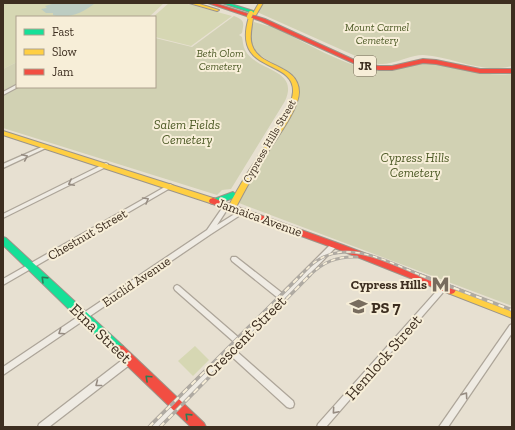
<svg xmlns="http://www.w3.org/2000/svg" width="515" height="430" font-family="'Zilla Slab',serif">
  <rect width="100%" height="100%" fill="#e7e0d1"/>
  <g fill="#d6d7b3">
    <path d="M3 3H164L149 17H17V62L3 69Z"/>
    <path d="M169 3H184L232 16 191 46 155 37V17H153Z"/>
    <path d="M195 346 209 360 193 376 178 361Z"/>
  </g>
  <g fill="#d1d1b3">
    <path d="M262 3H512V66C481 74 454 57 423 55 412 55 401 61 390 63 383 65 376 64 369 62L257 12Z"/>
    <path d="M234 16C245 20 244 23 242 33L239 35 242 37C243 42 243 46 245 50 256 72 300 68 285 101L231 189 222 190 217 195 3 128V69L17 62V87H155V38L192 47Z"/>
    <path d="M254 22 268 26 271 25C300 40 349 69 380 71 399 72 415 60 434 63 461 68 485 77 512 74V306L239 203C248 186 300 102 299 90 297 58 235 66 254 22Z"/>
  </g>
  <path fill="#bcccc2" d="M55 3H94V4C84 12 67 20 53 15V13H46L41 9 47 8 45 6Z"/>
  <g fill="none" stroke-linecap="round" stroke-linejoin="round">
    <defs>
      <g id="street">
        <path d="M16 85H17V87H18L3 95V92Z"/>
        <path d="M44 146H46L48 147 3 168V164Z"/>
        <path d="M106 163 108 164V166L3 218V214Z"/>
        <path d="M170 184 172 185 173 186 172 187 3 285V279Z"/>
        <path d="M227 203 230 205 217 225 241 210H245L246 211 245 212 211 234 3 375V367L207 230 225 204Z"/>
        <path d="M332 243H336L337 245 336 247 286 298 285 300 283 301 242 343V344L235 350 293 401 294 404 293 407 290 408 287 407 230 355 160 427H150L151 424 234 342 175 290 174 288 175 286 177 285 179 286 238 337 278 298 232 261 231 259 232 257H236L282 293Z"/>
        <path d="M444 284 446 285 447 287 446 289 326 427H317L318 424 442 285Z"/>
        <path d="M512 324V333L448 427H439L510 325Z"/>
        <path d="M129 356 132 357 133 360 132 363 49 427H38L39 424 126 357Z"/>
      </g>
      <g id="fast">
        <path d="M222 3H228L257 12 253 13Z"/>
        <path d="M233 192 237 195 236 197 217 204 213 201 214 199Z"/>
        <path d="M3 237 6 238 123 346 124 350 123 354 119 355 115 354 3 245Z"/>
      </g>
      <g id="slow">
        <path d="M189 3H196L219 10 217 11Z"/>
        <path d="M259 3H263L256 15H252Z"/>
        <path d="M249 17 253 18C252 26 249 37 252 45 259 68 299 64 299 92 299 111 270 147 260 164 251 179 243 194 235 209L232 210 228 207C237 190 247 173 258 157 268 141 292 110 293 92 295 58 231 75 249 17Z"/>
        <path d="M3 131 216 199 217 201 213 204 210 203 3 135Z"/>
        <path d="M451 286 512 310V318L448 293 446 290 448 287Z"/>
      </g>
      <g id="jam">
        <path d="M208 3H214L265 19 363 64 379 66H392L423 59 436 60 480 69H512V73H480L436 64 423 63 392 70H379L362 67 261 21Z"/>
        <path d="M213 198 343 245 454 287 456 290 454 293 451 294 448 293 337 249 210 203 209 201 210 199Z"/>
        <path d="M119 345 123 346 204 423 206 427H191L115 354 114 350 115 346Z"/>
      </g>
    </defs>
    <use href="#street" stroke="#ada599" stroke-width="2.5"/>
    <use href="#fast" stroke="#9c958a" stroke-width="2"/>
    <use href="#slow" stroke="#9c958a" stroke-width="2"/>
    <use href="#jam" stroke="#9c958a" stroke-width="2"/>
    <use href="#street" fill="#efebe3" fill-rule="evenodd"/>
    <use href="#fast" fill="#16e098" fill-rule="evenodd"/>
    <use href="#slow" fill="#ffcf43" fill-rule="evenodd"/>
    <use href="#jam" fill="#f24e42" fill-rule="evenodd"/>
    <defs>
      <g id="rail-far1">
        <path d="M300 276C306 270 311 264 318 260 351 239 392 264 423 276"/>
        <path d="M309 276C323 262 337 256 357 257"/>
      </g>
      <g id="rail">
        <path d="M420 275 512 310"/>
        <path d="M149 427 301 275"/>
        <path d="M160 427 310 275"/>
      </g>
    </defs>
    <use href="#rail-far1" stroke="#afaaa2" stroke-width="3"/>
    <use href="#rail" stroke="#afaaa2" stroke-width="3.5"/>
    <use href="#rail-far1" stroke="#f7eed8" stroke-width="1.5" stroke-dasharray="4.5" stroke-linecap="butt"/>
    <use href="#rail" stroke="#f7eed8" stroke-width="2" stroke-dasharray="6" stroke-linecap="butt"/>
    <defs>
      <path id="slow-bridge" d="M249 17 251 13"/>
    </defs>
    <use href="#slow-bridge" stroke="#9c958a" stroke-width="5.5" stroke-linecap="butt"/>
    <use href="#slow-bridge" stroke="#ffcf43" stroke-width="4.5"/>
  </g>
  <defs><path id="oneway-chevron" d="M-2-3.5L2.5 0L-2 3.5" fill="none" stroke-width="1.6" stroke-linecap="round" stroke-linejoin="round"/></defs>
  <g stroke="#968c82">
    <use href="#oneway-chevron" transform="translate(25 157) rotate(-24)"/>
    <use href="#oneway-chevron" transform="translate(71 183) rotate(153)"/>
    <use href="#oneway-chevron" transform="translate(146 200) rotate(-30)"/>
    <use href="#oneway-chevron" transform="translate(61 332) rotate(146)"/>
    <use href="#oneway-chevron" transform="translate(98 384) rotate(142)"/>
    <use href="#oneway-chevron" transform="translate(465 395) rotate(-55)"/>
    <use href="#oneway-chevron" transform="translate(335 411) rotate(131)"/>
  </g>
  <g stroke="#2b7e56">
    <use href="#oneway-chevron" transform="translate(44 279) rotate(-136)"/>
    <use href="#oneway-chevron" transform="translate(148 378) rotate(-137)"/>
    <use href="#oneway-chevron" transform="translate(188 416) rotate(-136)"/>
  </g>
  <defs>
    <symbol id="metro-bare" viewBox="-9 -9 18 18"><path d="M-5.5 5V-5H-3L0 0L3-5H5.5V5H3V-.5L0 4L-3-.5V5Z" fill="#786c5e" stroke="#f7eed8" stroke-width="2.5" paint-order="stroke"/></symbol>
    <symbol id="school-bare" viewBox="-9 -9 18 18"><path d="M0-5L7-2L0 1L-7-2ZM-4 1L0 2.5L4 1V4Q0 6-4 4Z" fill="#786c5e" stroke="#f7eed8" stroke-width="2.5" paint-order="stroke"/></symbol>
  </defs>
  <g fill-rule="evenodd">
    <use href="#metro-bare" x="428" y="272" width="25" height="25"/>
    <use href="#school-bare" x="346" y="294" width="25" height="25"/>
  </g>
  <g text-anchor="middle" stroke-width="4" stroke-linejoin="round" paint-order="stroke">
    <g font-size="11" font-style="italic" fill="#4d5a26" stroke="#f7eed8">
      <text x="377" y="31">Mount Carmel<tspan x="377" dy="13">Cemetery</tspan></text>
      <text x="220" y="57">Beth Olom<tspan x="220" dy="13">Cemetery</tspan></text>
    </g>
    <g font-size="11" fill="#3d2e20" stroke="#f7eed8">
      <text transform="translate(269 141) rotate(-60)" y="4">Cypress Hills Street</text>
    </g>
    <rect fill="#f7eed8" stroke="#756857" stroke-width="1" x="354" y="56" width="22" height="20" rx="3"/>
    <g font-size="12" font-weight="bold" fill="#3d2e20">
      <text x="365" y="70">JR</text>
    </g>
    <g font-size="13" font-style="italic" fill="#4d5a26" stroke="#f7eed8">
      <text x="187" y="129">Salem Fields<tspan x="187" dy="15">Cemetery</tspan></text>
      <text x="415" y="162">Cypress Hills<tspan x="415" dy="15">Cemetery</tspan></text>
    </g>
    <g font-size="13" fill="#3d2e20" stroke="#f7eed8">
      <text transform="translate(260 217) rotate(20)" y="5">Jamaica Avenue</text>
      <text transform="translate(87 234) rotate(-30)" y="5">Chestnut Street</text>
      <text transform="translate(136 281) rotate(-34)" y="5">Euclid Avenue</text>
    </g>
    <g font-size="13" font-weight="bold" fill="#3d2e20" stroke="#f7eed8" text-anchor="end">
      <text x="427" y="289">Cypress Hills</text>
    </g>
    <g font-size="16" font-weight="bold" fill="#3d2e20" stroke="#f7eed8" text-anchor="start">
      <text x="371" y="313">PS 7</text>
    </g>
    <g font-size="16" fill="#3d2e20" stroke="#f7eed8">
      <text transform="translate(101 333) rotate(44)" y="6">Etna Street</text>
      <text transform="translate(245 336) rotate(-45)" y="6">Crescent Street</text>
      <text transform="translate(383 357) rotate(-49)" y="6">Hemlock Street</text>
    </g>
  </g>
  <rect width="515" height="430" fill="none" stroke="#3d2e20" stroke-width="8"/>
  <rect x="16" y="16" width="140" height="72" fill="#f7eed8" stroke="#ada18e"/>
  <rect x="24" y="29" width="20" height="6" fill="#16e098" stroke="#ada18e"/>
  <text x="52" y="36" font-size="12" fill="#3d2e20">Fast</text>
  <rect x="24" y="49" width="20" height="6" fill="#ffcf43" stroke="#ada18e"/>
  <text x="52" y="56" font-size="12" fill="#3d2e20">Slow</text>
  <rect x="24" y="69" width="20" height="6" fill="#f24e42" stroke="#ada18e"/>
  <text x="52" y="76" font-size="12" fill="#3d2e20">Jam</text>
</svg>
